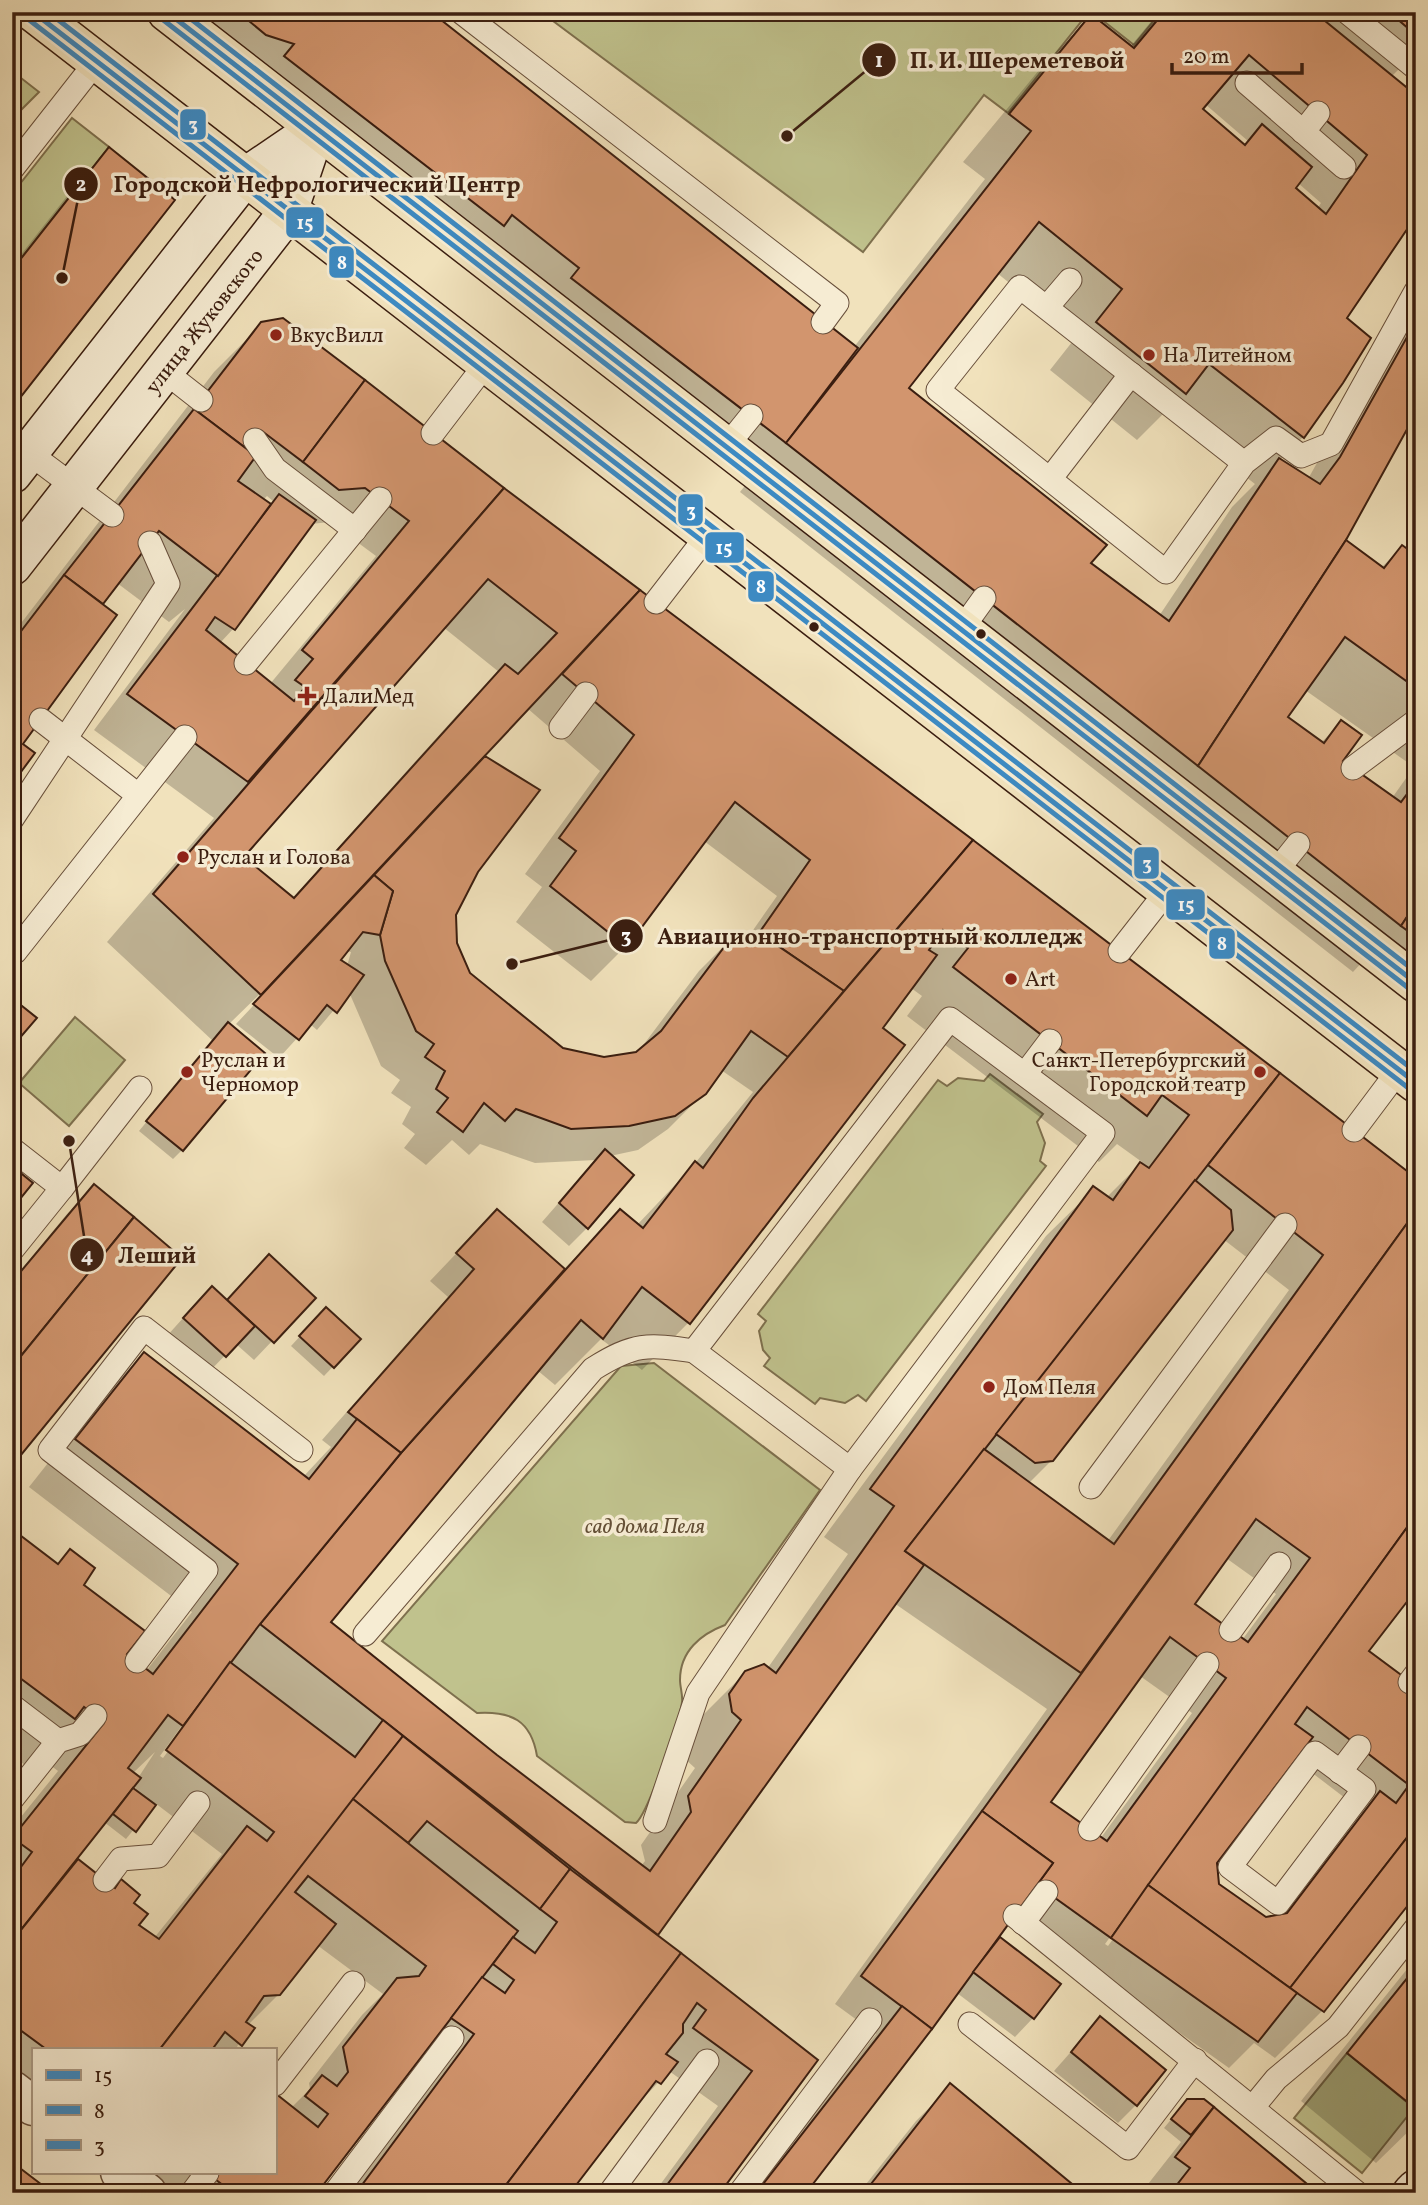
<svg xmlns="http://www.w3.org/2000/svg" width="1428" height="2205" font-family="Vollkorn,serif">
  <rect width="100%" height="100%" fill="#f1e2bc"/>
  <filter id="stains"><feTurbulence type="fractalNoise" baseFrequency=".00286" numOctaves="4"/><feColorMatrix values="0 0 0 0 .2 0 0 0 0 .09 0 0 0 0 .02 0 0 0 .5 -.17"/></filter>
  <radialGradient id="worn" r=".72"><stop offset=".6" stop-color="#630" stop-opacity="0"/><stop offset="1" stop-color="#630" stop-opacity=".3"/></radialGradient>
  <g fill="#c0c28d" stroke="#7e704e" stroke-width="2">
    <path d="M541 12H1089L1008 113 984 95 863 252Z"/>
    <path d="M1092 12H1161L1134 45Z"/>
    <path d="M12 71 39 92 12 119Z"/>
    <path d="M72 118 109 147 12 270V194Z"/>
    <path d="M75 1017 125 1060 69 1126 19 1083Z"/>
    <path d="M990 1074 1043 1114 1037 1122 1045 1143 1040 1161 1046 1166 866 1401 858 1395 845 1403 820 1398 815 1404 764 1366 770 1358 763 1350 759 1331 766 1321 758 1314 938 1080 947 1086 958 1078 984 1081Z"/>
    <path d="M654 1363 820 1490 725 1625C701 1634 680 1651 680 1680 680 1687 683 1695 682 1702 680 1720 648 1813 636 1823L625 1822 537 1756C531 1720 511 1711 477 1713L382 1641 621 1366Z"/>
    <path d="M1347 2053 1414 2108 1362 2173 1294 2118Z"/>
  </g>
  <g fill="#0003" fill-rule="evenodd">
    <path d="M170 12H429L854 347 985 179 963 162 1044 64 1091 17 1130 47 1159 12H1416V52L1391 77 1345 318 1303 437 1280 460 1308 479 1416 285V410L1343 540 1381 568 1402 547 1416 558V999L1365 959 1353 972 740 492 751 478ZM1205 104 1248 141 1243 145 1201 109ZM1298 183 1321 203 1317 209 1293 188ZM997 273 1076 337 1050 370 1137 440 1164 413 1255 484 1232 507 1159 616 1089 563 906 388ZM1305 690 1414 767 1392 798 1341 762V722L1321 743 1286 718Z"/>
    <path d="M497 12H517L508 21Z"/>
    <path d="M109 150 12 405V266L82 177Z"/>
    <path d="M262 324 364 382 972 841 1275 1080 1416 1180V1587L1367 1651 1416 1689V1893L1322 2011 1275 2058 1254 2043 1229 2068 1083 1964 1007 1924 990 1947 1033 2018 1015 2037 957 1993 803 2193H752L876 2034 835 2004 1047 1709 894 1603 654 1936 815 2061 718 2193H654L718 2106 669 2071 625 2118 568 2193H349L440 2070 420 2055 314 2193H153L125 2172H275V2096L291 2108 310 2089 309 2083 362 2015 383 1994 317 1945 279 1994 248 2025 236 2049H33V2101L12 2085V1828L58 1771 37 1755 26 1766 12 1755V1531L82 1585 124 1654 146 1671 192 1612 29 1487 97 1401 144 1354 303 1477 331 1447 322 1440 448 1297 430 1281 470 1239 563 1270 620 1212 637 1225 692 1167 753 1092 721 1070 704 1093 668 1129 638 1150 610 1156 587 1228 569 1246 542 1222 596 1160 535 1163 480 1144 469 1155 452 1140 426 1165 404 1148 415 1134 402 1124 411 1107 391 1093 400 1080 381 1066 349 992 317 1030 310 1024 279 1058 236 1024 266 992 264 990 228 1025 262 1053 182 1150 173 1159 139 1131 213 1041 107 942 214 818 94 730 185 609 169 622 117 583 100 605 20 744 12 781V635L214 372ZM267 496 274 502 270 506 262 501ZM330 522 376 556 270 684 220 643 233 629 311 524ZM443 627 499 672 458 714 292 899 242 857ZM527 708 600 771 525 874 542 887 516 922 591 981 626 946 704 841 777 896 744 943 734 936 699 971 638 1052 604 1059 562 1049 469 974 455 943V914L476 871 468 770ZM346 951 351 952 347 966 339 960ZM911 988 922 996 907 1016 1099 1162 1117 1144 1142 1162 1106 1198 1094 1189 1046 1236 824 1537 848 1554 767 1669 746 1672 698 1720 685 1759 695 1768 641 1845 645 1861 641 1866 496 1757 328 1623 537 1370 555 1385 601 1339 642 1370 689 1322 880 1028ZM1223 1239 1289 1290 1107 1542 1028 1484 1052 1460ZM1226 1558 1276 1594 1242 1640 1193 1604ZM1140 1676 1192 1713 1100 1839 1049 1802ZM199 1702H204L163 1758 160 1756ZM155 1752 138 1778 132 1774ZM1294 1759 1362 1811 1345 1828 1278 1916 1265 1919 1217 1885 1215 1862ZM132 1786 136 1788 126 1798 124 1797ZM155 1803 222 1854 154 1938 137 1926 121 1882 114 1889 78 1862 64 1872 104 1822 126 1839ZM1119 1925H1123L1108 1946 1105 1944Z"/>
    <path d="M94 1187 12 1463V1281L67 1214Z"/>
    <path d="M313 1298 254 1360 236 1344 206 1375 166 1337 193 1307 226 1302Z"/>
    <path d="M317 1318 358 1340 324 1376 291 1346Z"/>
    <path d="M1416 1958V2124L1376 2163 1301 2101Z"/>
    <path d="M1100 2019 1136 2105 1118 2123 1054 2071Z"/>
    <path d="M951 2086 1080 2193H859L916 2121Z"/>
    <path d="M1187 2100 1203 2101 1316 2193H1141L1181 2142 1164 2128Z"/>
  </g>
  <g fill="#d2956e" stroke="#3b1e10" stroke-width="2" fill-rule="evenodd">
    <path d="M238 12H431L858 348 786 443 571 278 579 268 527 227 512 215 504 226 284 56 294 44 266 35Z"/>
    <path d="M1164 12H1314L1416 95V216L1347 318 1371 338 1343 383 1304 438 1209 364 1186 394 1096 322 1122 289 1039 222 909 388 1107 545 1091 563 1169 621 1279 458 1320 484 1340 457 1416 321V413L1346 540 1198 766 786 443 1031 131 1009 114 1091 14 1134 48ZM1249 55 1367 155 1326 214 1296 188 1312 167 1262 124 1245 145 1203 109Z"/>
    <path d="M1389 12H1416V35Z"/>
    <path d="M109 147 175 200 12 408V270Z"/>
    <path d="M283 318 365 380 303 462 262 431 247 449 194 409 261 322Z"/>
    <path d="M365 380 504 488 248 782 127 694 279 494 316 520 235 630 215 617 206 630 294 701 305 687 295 680 313 659 302 650 409 521 365 488 339 490 303 462Z"/>
    <path d="M194 409 256 456 238 481 271 504 218 576 159 531 103 604 64 575Z"/>
    <path d="M504 488 640 590 261 995 153 894ZM488 579 557 633 518 674 505 664 294 898 244 857Z"/>
    <path d="M1346 540 1384 568 1402 545 1416 555V688L1345 637 1288 717 1324 743 1341 720 1362 735 1343 761 1401 802 1416 782V903L1401 926 1198 766Z"/>
    <path d="M64 575 117 615 23 744 35 753 12 784V643Z"/>
    <path d="M640 590 973 840 844 991 759 933 810 860 735 802 627 947 550 886 576 851 559 838 634 735 562 674Z"/>
    <path d="M485 756 540 790 478 872 456 915 457 943 470 973 563 1048 604 1057 636 1052 661 1031 734 934 751 946 759 933 844 991 788 1057 751 1031 706 1094 675 1116 629 1126 571 1129 516 1109 505 1121 484 1103 463 1132 437 1112 448 1098 436 1089 445 1071 425 1057 434 1044 416 1031 385 961 380 935 393 891 374 875Z"/>
    <path d="M973 840 1280 1073 905 1551 924 1565 658 1935 260 1624 401 1453 620 1209 643 1228 695 1161 703 1168 753 1098ZM943 930 968 948 953 967 1147 1116 1162 1095 1189 1115 1149 1168 1140 1162 1113 1200 1093 1186 870 1489 894 1506 776 1673 764 1664 745 1671 729 1694 732 1712 741 1720 688 1796 691 1812 650 1871 497 1755 331 1622 581 1320 603 1339 642 1287 690 1324 905 1045 883 1028 937 955 929 950Z"/>
    <path d="M374 875 393 891 380 935 363 932 341 960 364 975 337 1013 327 1005 299 1040 253 1004Z"/>
    <path d="M1416 903V937L1401 926Z"/>
    <path d="M12 998 37 1018 12 1047Z"/>
    <path d="M228 1022 265 1053 183 1151 146 1121Z"/>
    <path d="M1280 1073 1416 1178V1211L1081 1673 905 1551 984 1449 1114 1544 1323 1255 1208 1165Z"/>
    <path d="M605 1149 634 1175 588 1229 559 1203Z"/>
    <path d="M12 1166 33 1183 12 1209Z"/>
    <path d="M1195 1180 1231 1210 1233 1230 1053 1461 1035 1463 996 1434Z"/>
    <path d="M94 1184 134 1217 12 1367V1282Z"/>
    <path d="M497 1209 565 1269 401 1453 348 1412 474 1269 456 1253Z"/>
    <path d="M1416 1211V1515L1111 1938 1037 1885 1053 1863 982 1811ZM1256 1519 1310 1558 1248 1642 1195 1604ZM1170 1637 1226 1678 1107 1841 1051 1802Z"/>
    <path d="M134 1217 182 1258 12 1466V1367Z"/>
    <path d="M269 1254 316 1298 274 1343 227 1300Z"/>
    <path d="M212 1286 255 1326 226 1357 183 1318Z"/>
    <path d="M326 1307 361 1339 334 1368 299 1336Z"/>
    <path d="M144 1352 309 1479 357 1419 401 1453 260 1624 183 1726 168 1715 128 1768 141 1778 12 1941V1873L15 1875 32 1852 21 1844 20 1828 104 1723 84 1707 75 1719 12 1672V1529L58 1564 70 1549 95 1568 84 1585 145 1631 127 1654 153 1674 238 1564 75 1439Z"/>
    <path d="M1416 1515V1590L1369 1651 1416 1686V1826L1290 1988 1148 1885ZM1307 1707 1409 1785 1396 1803 1380 1791 1287 1913 1266 1917 1219 1884 1217 1863 1313 1737 1295 1724Z"/>
    <path d="M230 1662 355 1757 383 1720 403 1736 160 2049H46L12 2024V1941L78 1859 115 1888 121 1879 140 1895 134 1903 148 1914 139 1925 159 1939 247 1826 267 1841 274 1832 166 1750Z"/>
    <path d="M403 1736 570 1869 540 1909 427 1821 408 1843 353 1799Z"/>
    <path d="M133 1788 156 1805 136 1832 113 1814Z"/>
    <path d="M353 1799 518 1931 317 2193H233L206 2172H275V2093L318 2127 328 2114 305 2096 322 2075 337 2086 348 2072 343 2047 397 1978 419 1976 426 1966 308 1876 295 1892 336 1924 280 1995 264 1996 246 2022 255 2028 242 2046 225 2032 214 2047 217 2049H160Z"/>
    <path d="M982 1811 1053 1863 932 2029 861 1976Z"/>
    <path d="M1416 1826V1895L1324 2012 1290 1988Z"/>
    <path d="M570 1869 681 1953 500 2193H356L474 2034 451 2018 482 1977 505 1993 514 1980 493 1964 513 1937 535 1953 557 1922 540 1909Z"/>
    <path d="M1148 1885 1297 1993 1258 2042 1111 1938Z"/>
    <path d="M1000 1937 1061 1984 1034 2019 973 1972Z"/>
    <path d="M681 1953 818 2060 720 2193H661L752 2071 693 2028 706 2010 697 2003 683 2024V2033L666 2054 678 2062 661 2084 656 2081 570 2193H500Z"/>
    <path d="M1416 1967V2109L1347 2053Z"/>
    <path d="M902 2006 932 2029 806 2193H756Z"/>
    <path d="M1100 2016 1166 2070 1137 2106 1071 2052Z"/>
    <path d="M950 2083 1083 2193H864Z"/>
    <path d="M1187 2099H1204L1214 2107 1191 2135 1171 2119Z"/>
    <path d="M1214 2107 1221 2113 1318 2193 1172 2191 1190 2168 1175 2157Z"/>
    <path d="M12 2162 46 2188 52 2193H12Z"/>
  </g>
  <g fill="none" stroke-linecap="round" stroke-linejoin="round">
    <defs>
      <g id="lane">
        <path d="M461 12 837 303 823 322"/>
        <path d="M1347 12 1416 68"/>
        <path d="M1247 83 1344 167"/>
        <path d="M1303 132 1318 113"/>
        <path d="M12 169 96 62"/>
        <path d="M1047 307 1070 280"/>
        <path d="M164 371 201 400"/>
        <path d="M433 433 485 365"/>
        <path d="M255 440 275 469 355 530"/>
        <path d="M726 447 751 416"/>
        <path d="M29 453 112 515"/>
        <path d="M1244 463 1020 287 938 390 1166 572 1244 463 1276 438 1301 456 1331 444 1416 291"/>
        <path d="M1050 479 1131 374"/>
        <path d="M656 602 707 536"/>
        <path d="M961 630 984 598"/>
        <path d="M246 663 380 499"/>
        <path d="M41 720 138 795"/>
        <path d="M561 727 586 694"/>
        <path d="M1353 768 1416 721"/>
        <path d="M12 819 168 584 150 543"/>
        <path d="M1274 874 1298 844"/>
        <path d="M12 950 15 952 185 737"/>
        <path d="M1120 951 1167 891"/>
        <path d="M950 1019 1103 1133 850 1469 694 1351Z"/>
        <path d="M1025 1074 1050 1041"/>
        <path d="M1354 1130 1399 1070"/>
        <path d="M12 1149 62 1188 12 1250"/>
        <path d="M62 1188 140 1088"/>
        <path d="M1091 1487 1285 1225"/>
        <path d="M1231 1630 1279 1564"/>
        <path d="M365 1634 593 1369C634 1343 647 1344 694 1351"/>
        <path d="M137 1661 206 1570 50 1450 144 1328 301 1450"/>
        <path d="M1410 1682 1416 1674"/>
        <path d="M12 1706 58 1741"/>
        <path d="M1315 1753 1364 1789 1278 1903 1230 1867Z"/>
        <path d="M1340 1772 1359 1747"/>
        <path d="M12 1799 58 1741 80 1734 95 1716"/>
        <path d="M655 1821 698 1693 850 1469"/>
        <path d="M1090 1829 1207 1664"/>
        <path d="M105 1880 121 1859 158 1856 198 1803"/>
        <path d="M1015 1916 1357 2193"/>
        <path d="M1023 1923 1046 1892"/>
        <path d="M970 2024 1128 2148 1195 2060"/>
        <path d="M275 2084 353 1983"/>
        <path d="M1253 2107 1276 2079 1338 2027 1416 1928"/>
        <path d="M192 2193 207 2173"/>
        <path d="M335 2193 452 2038"/>
        <path d="M610 2193 707 2061"/>
        <path d="M740 2193 870 2020"/>
      </g>
      <g id="street">
        <path d="M12 2090 33 2106"/>
        <path d="M120 2172 147 2193"/>
      </g>
      <g id="secondary">
        <path d="M12 474 244 178 316 129"/>
        <path d="M12 566 288 212 316 129"/>
        <path d="M1412 2193 1416 2189"/>
      </g>
      <g id="primary">
        <path d="M33 12 1416 1083"/>
        <path d="M167 12 1416 983"/>
      </g>
    </defs>
    <use href="#lane" stroke="#684f3b" stroke-width="25"/>
    <use href="#street" stroke="#684f3b" stroke-width="41"/>
    <use href="#secondary" stroke="#3b1e10" stroke-width="41"/>
    <use href="#primary" stroke="#3b1e10" stroke-width="41"/>
    <use href="#lane" stroke="#f6ecd3" stroke-width="23"/>
    <use href="#street" stroke="#f6ecd3" stroke-width="38"/>
    <use href="#secondary" stroke="#f6ecd3" stroke-width="38"/>
    <use href="#primary" stroke="#f1e2bc" stroke-width="38"/>
    <defs>
      <g id="bus-1">
        <path d="M33 12 1416 1083"/>
        <path d="M167 12 1416 983"/>
      </g>
      <g id="bus-2">
        <path d="M28 19 1411 1090"/>
        <path d="M162 19 1411 990"/>
      </g>
      <g id="bus-3">
        <path d="M48 12 1416 1072"/>
        <path d="M182 12 1416 972"/>
      </g>
    </defs>
    <use href="#bus-1" stroke="#f6ecd3" stroke-width="10"/>
    <use href="#bus-2" stroke="#f6ecd3" stroke-width="10"/>
    <use href="#bus-3" stroke="#f6ecd3" stroke-width="10"/>
    <use href="#bus-1" stroke="#3d8ac2" stroke-width="5"/>
    <use href="#bus-2" stroke="#3d8ac2" stroke-width="5"/>
    <use href="#bus-3" stroke="#3d8ac2" stroke-width="5"/>
  </g>
  <g fill="#8f2418" stroke="#f6ecd3" stroke-width="2.5">
    <circle cx="276" cy="335" r="7"/>
    <circle cx="1149" cy="355" r="7"/>
    <path d="M303.5 685.5h7v7h7v7h-7v7h-7v-7h-7v-7h7z"/>
    <circle cx="183" cy="857" r="7"/>
    <circle cx="1011" cy="979" r="7"/>
    <circle cx="187" cy="1072" r="7"/>
    <circle cx="1260" cy="1072" r="7"/>
    <circle cx="989" cy="1387" r="7"/>
  </g>
  <g fill="#3b1e10" stroke="#f6ecd3" stroke-width="2.5">
    <circle cx="814" cy="627" r="6"/>
    <circle cx="981" cy="634" r="6"/>
  </g>
  <g text-anchor="middle" stroke-width="7" stroke-linejoin="round" paint-order="stroke">
    <g font-size="21" fill="#3b1e10" stroke="#f6ecd3">
      <text transform="translate(204 321) rotate(-52)" y="7">улица Жуковского</text>
    </g>
    <g font-size="21" fill="#3b1e10" stroke="#f6ecd3" text-anchor="start">
      <text x="290" y="342">ВкусВилл</text>
      <text x="1163" y="362">На Литейном</text>
      <text x="323" y="703">ДалиМед</text>
      <text x="197" y="864">Руслан и Голова</text>
      <text x="1025" y="986">Art</text>
      <text x="201" y="1067">Руслан и<tspan x="201" dy="24">Черномор</tspan></text>
      <text x="1246" y="1067" text-anchor="end">Санкт-Петербургский<tspan x="1246" dy="24">Городской театр</tspan></text>
      <text x="1003" y="1394">Дом Пеля</text>
    </g>
    <g font-size="21" font-style="italic" fill="#634f36" stroke="#f6ecd3">
      <text x="645" y="1533">сад дома Пеля</text>
    </g>
  </g>
  <path fill="none" stroke="#3b1e10" stroke-width="2.5" d="M787 136L879 60M62 278L81 184M512 964L626 936M69 1141L87 1255"/>
  <g fill="#3b1e10" stroke="#f6ecd3" stroke-width="2.5">
    <circle cx="787" cy="136" r="7"/>
    <circle cx="62" cy="278" r="7"/>
    <circle cx="512" cy="964" r="7"/>
    <circle cx="69" cy="1141" r="7"/>
    <circle cx="879" cy="60" r="18"/>
    <circle cx="81" cy="184" r="18"/>
    <circle cx="626" cy="936" r="18"/>
    <circle cx="87" cy="1255" r="18"/>
  </g>
  <g font-size="21" text-anchor="middle" font-weight="bold" fill="#fff">
    <text x="879" y="67">1</text>
    <text x="81" y="191">2</text>
    <text x="626" y="943">3</text>
    <text x="87" y="1262">4</text>
  </g>
  <g font-size="23" text-anchor="middle" font-weight="bold" fill="#3b1e10" stroke="#f6ecd3" stroke-width="7" stroke-linejoin="round" paint-order="stroke">
    <text x="1017" y="68">П. И. Шереметевой</text>
    <text x="317" y="192">Городской Нефрологический Центр</text>
    <text x="870" y="944">Авиационно-транспортный колледж</text>
    <text x="157" y="1263">Леший</text>
  </g>
  <g stroke="#f6ecd3" stroke-width="2.5">
    <rect x="179" y="108" width="28" height="33" rx="7" fill="#3d8ac2"/>
    <rect x="285" y="206" width="40" height="33" rx="7" fill="#3d8ac2"/>
    <rect x="328" y="245" width="27" height="34" rx="7" fill="#3d8ac2"/>
    <rect x="677" y="493" width="27" height="34" rx="7" fill="#3d8ac2"/>
    <rect x="704" y="531" width="41" height="33" rx="7" fill="#3d8ac2"/>
    <rect x="747" y="570" width="28" height="33" rx="7" fill="#3d8ac2"/>
    <rect x="1133" y="846" width="27" height="34" rx="7" fill="#3d8ac2"/>
    <rect x="1165" y="888" width="41" height="33" rx="7" fill="#3d8ac2"/>
    <rect x="1208" y="927" width="28" height="33" rx="7" fill="#3d8ac2"/>
  </g>
  <g font-size="19" text-anchor="middle" font-weight="bold" fill="#fff">
    <text x="193" y="131">3</text>
    <text x="305" y="229">15</text>
    <text x="342" y="269">8</text>
    <text x="691" y="517">3</text>
    <text x="724" y="554">15</text>
    <text x="761" y="593">8</text>
    <text x="1147" y="870">3</text>
    <text x="1186" y="911">15</text>
    <text x="1222" y="950">8</text>
  </g>
  <rect width="1428" height="2205" fill="none" stroke="#f1e2bc" stroke-width="42"/>
  <rect x="14" y="14" width="1400" height="2177" fill="none" stroke="#3b1e10" stroke-width="3.5"/>
  <rect x="21" y="21" width="1386" height="2163" fill="none" stroke="#3b1e10" stroke-width="2"/>
  <rect x="32" y="2048" width="245" height="126" fill="#f6ecd3" stroke="#ab9a85" stroke-width="2"/>
  <rect x="46" y="2070" width="35" height="10" fill="#3d8ac2" stroke="#ab9a85" stroke-width="2"/>
  <text x="94" y="2082" font-size="21" fill="#3b1e10">15</text>
  <rect x="46" y="2105" width="35" height="10" fill="#3d8ac2" stroke="#ab9a85" stroke-width="2"/>
  <text x="94" y="2118" font-size="21" fill="#3b1e10">8</text>
  <rect x="46" y="2140" width="35" height="10" fill="#3d8ac2" stroke="#ab9a85" stroke-width="2"/>
  <text x="94" y="2152" font-size="21" fill="#3b1e10">3</text>
  <path d="M1172 63v10h130v-10" fill="none" stroke="#3b1e10" stroke-width="3.5"/>
  <text x="1183" y="63" font-size="21" fill="#3b1e10" stroke="#f6ecd3" stroke-width="5" paint-order="stroke">20 m</text>
  <rect width="100%" height="100%" filter="url(#stains)"/>
  <rect width="100%" height="100%" fill="url(#worn)"/>
</svg>
